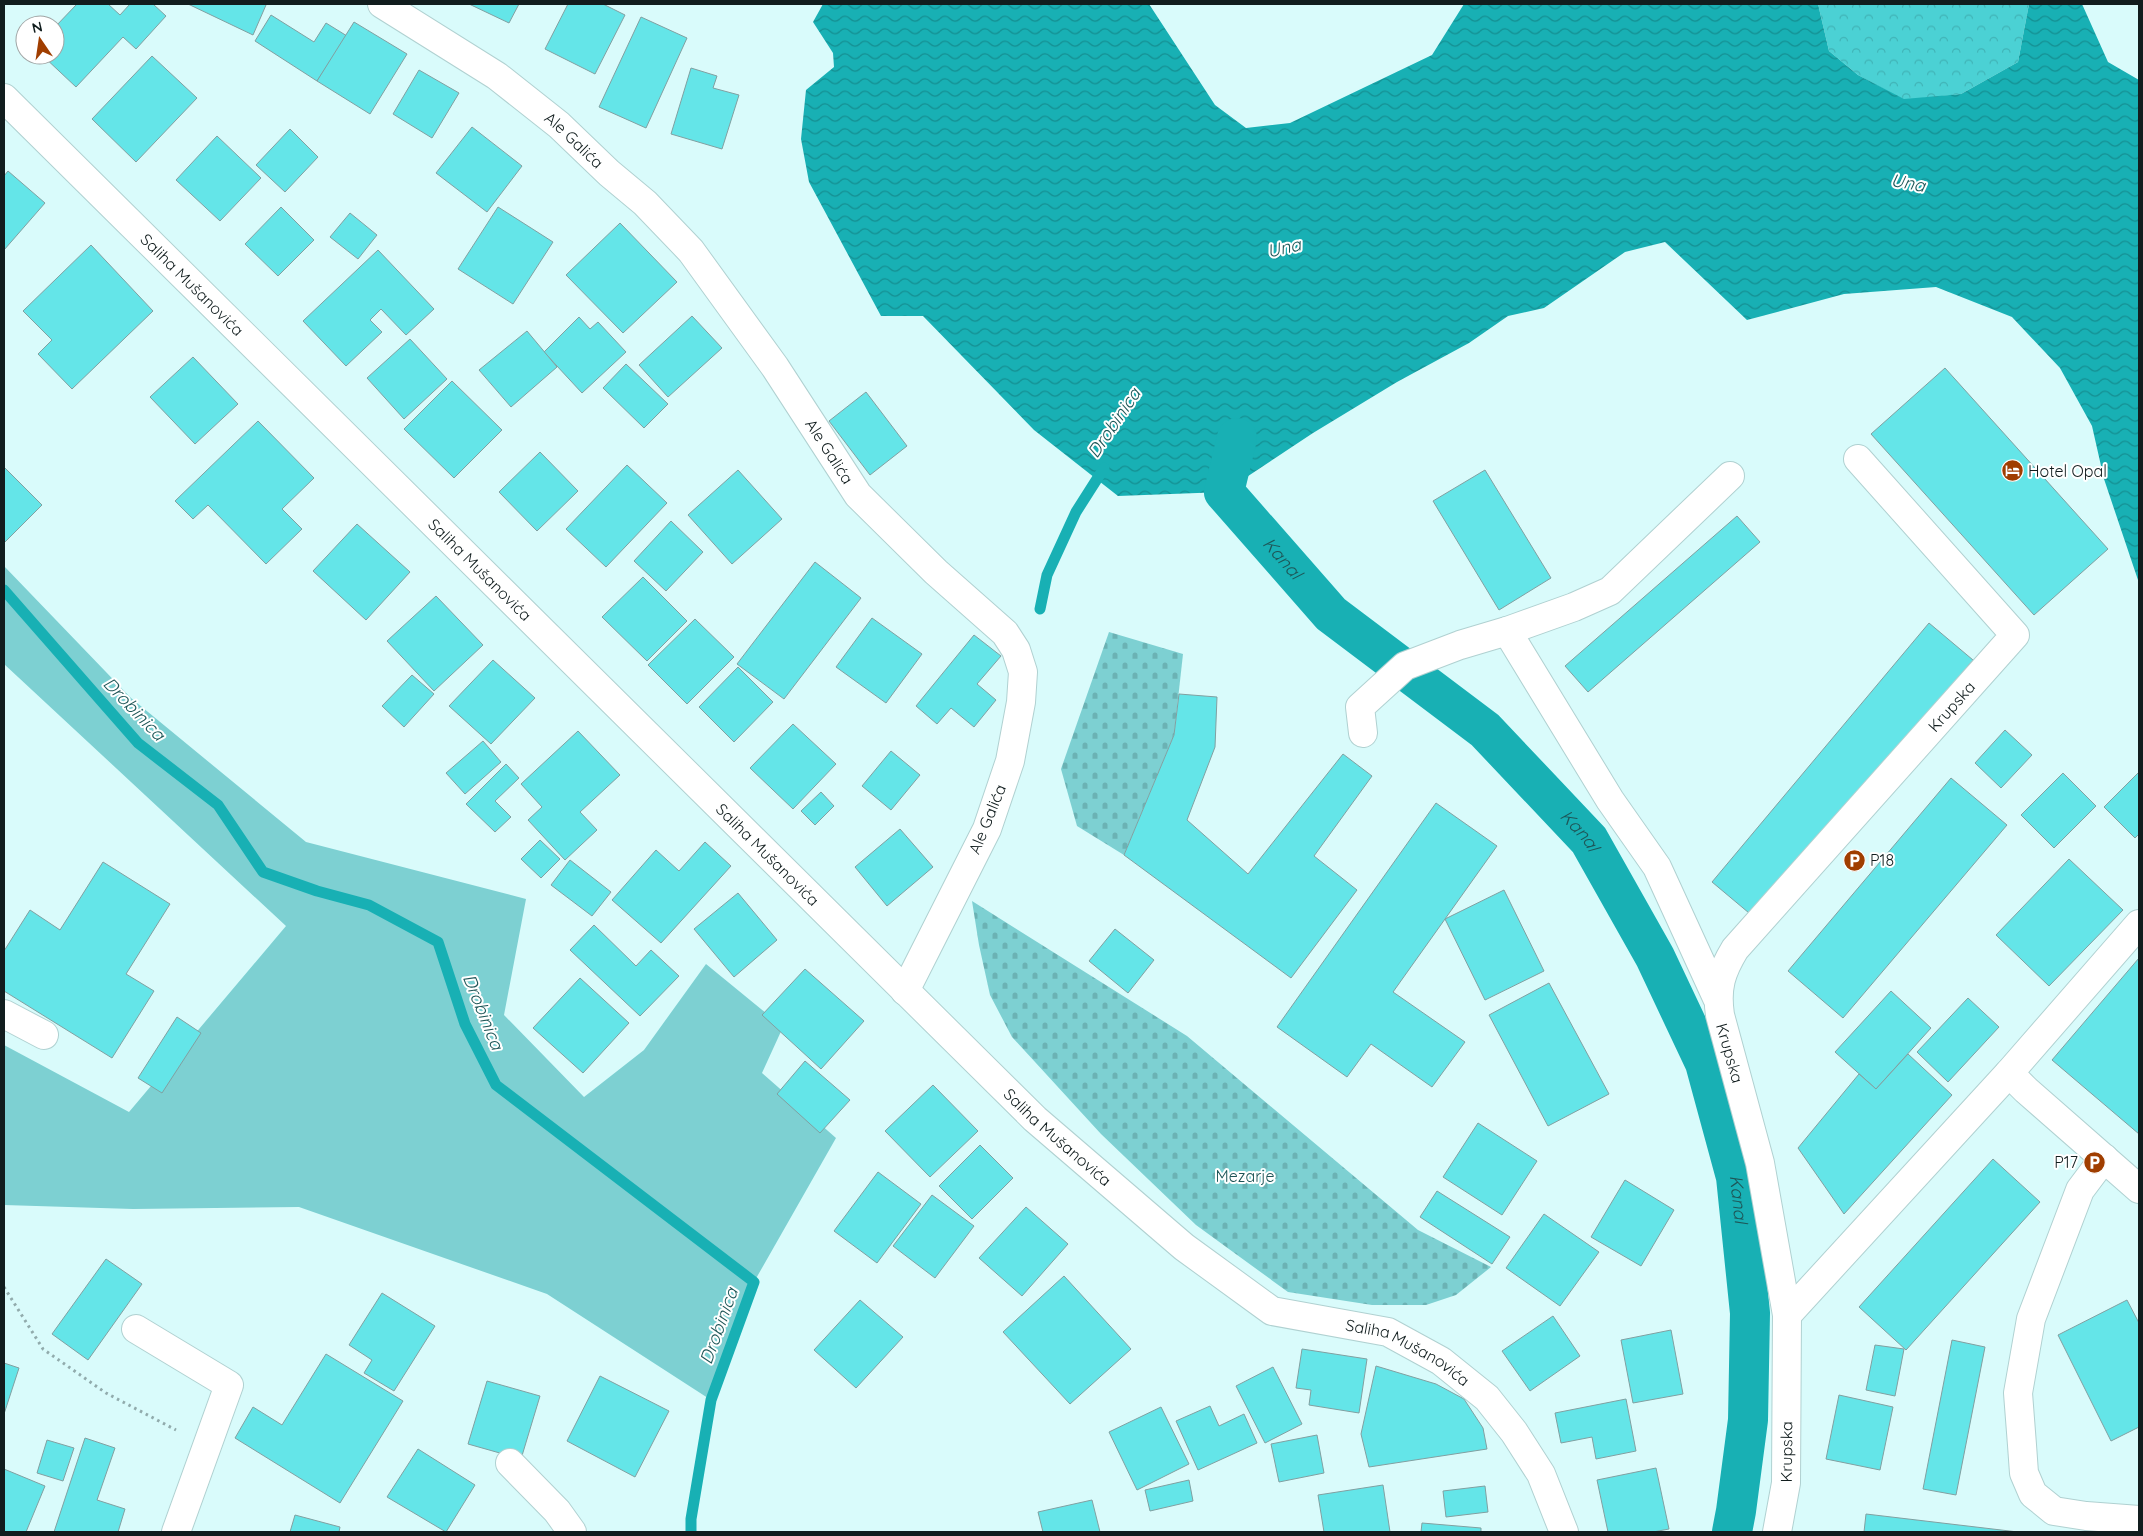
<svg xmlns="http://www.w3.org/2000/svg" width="2143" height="1536" font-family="Quicksand,sans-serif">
  <defs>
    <pattern id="forest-crowns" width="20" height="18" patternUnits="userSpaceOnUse" patternTransform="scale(1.25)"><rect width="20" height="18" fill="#4bd1d4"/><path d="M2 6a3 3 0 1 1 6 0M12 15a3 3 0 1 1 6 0" fill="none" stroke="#40b3b6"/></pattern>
    <pattern id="cemetery-stones" width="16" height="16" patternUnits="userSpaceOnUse" patternTransform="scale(1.25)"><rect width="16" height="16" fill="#7dd0d2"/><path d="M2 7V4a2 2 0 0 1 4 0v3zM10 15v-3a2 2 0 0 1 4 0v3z" fill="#6bb2b4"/></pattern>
    <pattern id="water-waves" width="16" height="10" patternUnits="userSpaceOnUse" patternTransform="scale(1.25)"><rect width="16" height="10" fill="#18b0b4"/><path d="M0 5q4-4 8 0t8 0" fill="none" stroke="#148f92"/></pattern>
  </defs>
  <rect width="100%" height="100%" fill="#d9fbfb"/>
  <path fill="#7dd0d2" d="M4 566 131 698 306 842 526 899 504 1015 584 1097 644 1050 706 964 783 1027 762 1073 836 1138 754 1282 711 1400 547 1294 299 1207 133 1209 4 1205V1045L129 1112 286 926 4 664Z"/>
  <path fill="url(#forest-crowns)" d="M1818 4H2029L2018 62 1961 94 1904 100 1858 75 1829 51Z"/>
  <g fill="url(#cemetery-stones)">
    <path d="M1109 632 1183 654 1174 735 1124 855 1077 826 1061 769Z"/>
    <path d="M972 901 1187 1036 1418 1230 1491 1267 1456 1295 1426 1305H1372L1288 1292 1196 1225 1101 1134 1012 1037 990 995 979 945Z"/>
  </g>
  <path fill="url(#water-waves)" d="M823 4H1149L1215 105 1246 128 1290 123 1432 55 1464 4H1818L1829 51 1858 75 1904 99 1961 94 2018 62 2029 4H2082L2108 62 2139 80V583L2104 479 2092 426 2060 368 2012 317 1936 287 1844 294 1747 320 1665 242 1625 252 1544 308 1508 316 1469 343 1397 382 1313 433 1224 492 1118 496 1034 430 923 316H881L809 182 801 139 806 90 834 67 833 53 813 22Z"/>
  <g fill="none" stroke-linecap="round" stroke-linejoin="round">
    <g stroke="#18b0b4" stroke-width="11">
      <path d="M4 590 138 743 218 805 263 872 317 891 369 905 438 942 465 1024 496 1085 754 1282 711 1400 691 1519V1532"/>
      <path d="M1040 609 1047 575 1076 512 1104 468"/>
    </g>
    <path stroke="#18b0b4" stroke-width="40" id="s1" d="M1237 438 1224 492 1331 614 1485 730 1589 840 1655 957 1705 1063 1736 1177 1750 1313 1748 1420 1736 1511 1732 1532"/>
  </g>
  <g fill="#64e5e8" stroke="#81a0a1">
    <path d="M77 4H108L120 15 130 4H153L166 16 136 49 123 37 76 87 42 55H55V27Z"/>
    <path d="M188 4H264L266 5 253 35Z"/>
    <path d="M469 4H519L509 23Z"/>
    <path d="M568 4H603L625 15 595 74 545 49Z"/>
    <path d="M271 15 314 42 326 23 347 36 317 81 255 41Z"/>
    <path d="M641 17 687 38 646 128 599 107Z"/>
    <path d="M354 22 407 54 370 114 317 81Z"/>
    <path d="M152 56 197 98 136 162 92 119Z"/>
    <path d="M691 68 717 76 713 88 739 95 722 149 671 134Z"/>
    <path d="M419 70 459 93 432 138 393 114Z"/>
    <path d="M472 127 522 166 487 212 436 173Z"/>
    <path d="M290 129 318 157 285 192 256 165Z"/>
    <path d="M217 136 261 178 220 221 176 180Z"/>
    <path d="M8 171 45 203 4 250V176Z"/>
    <path d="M281 207 314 240 278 276 245 244Z"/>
    <path d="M498 207 553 242 513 304 458 269Z"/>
    <path d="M350 213 377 235 358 259 330 237Z"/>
    <path d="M620 223 677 282 623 333 566 275Z"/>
    <path d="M91 245 153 311 72 389 38 354 52 340 23 311Z"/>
    <path d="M378 250 434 309 406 335 381 309 370 320 382 332 346 366 303 321Z"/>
    <path d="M692 316 722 348 668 397 639 365Z"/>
    <path d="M579 317 590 329 598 322 626 352 582 393 544 352Z"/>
    <path d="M527 331 557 367 511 407 479 370Z"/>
    <path d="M410 339 447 379 404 419 367 378Z"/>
    <path d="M193 357 238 404 195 444 150 397Z"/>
    <path d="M626 364 668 404 644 428 603 388Z"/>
    <path d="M1945 368 2108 549 2034 615 1871 434Z"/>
    <path d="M452 381 502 430 454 478 404 429Z"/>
    <path d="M866 392 907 446 870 475 829 421Z"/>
    <path d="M258 421 314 478 282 509 302 529 266 564 208 505 193 519 175 501Z"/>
    <path d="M540 452 578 491 537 531 499 492Z"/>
    <path d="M627 465 667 503 606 567 566 529Z"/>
    <path d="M4 467 42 505 4 543Z"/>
    <path d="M738 470 782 519 732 564 688 515Z"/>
    <path d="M1485 470 1551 578 1499 610 1433 501Z"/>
    <path d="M1737 516 1760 542 1588 692 1565 666Z"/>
    <path d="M671 521 703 552 666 591 634 561Z"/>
    <path d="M357 524 410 572 366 620 313 571Z"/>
    <path d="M815 562 861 598 784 699 737 664Z"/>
    <path d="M643 577 687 621 647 661 602 617Z"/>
    <path d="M436 596 483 645 434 691 387 641Z"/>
    <path d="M872 618 922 654 886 703 836 667Z"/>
    <path d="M695 619 734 657 687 704 648 665Z"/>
    <path d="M1929 623 1973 660 1755 918 1712 882Z"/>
    <path d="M974 635 1001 656 977 684 996 700 974 727 951 708 937 724 916 706Z"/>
    <path d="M493 660 535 698 491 744 449 706Z"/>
    <path d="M738 667 773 702 734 742 699 707Z"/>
    <path d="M412 675 434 694 404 727 382 706Z"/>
    <path d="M1179 694 1217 697 1215 747 1187 820 1248 874 1343 754 1372 776 1314 856 1357 890 1291 978 1124 855 1174 735Z"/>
    <path d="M793 724 836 764 793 809 750 768Z"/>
    <path d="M2005 730 2032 755 2001 788 1975 763Z"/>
    <path d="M578 731 620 775 580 812 597 830 565 860 528 820 542 807 521 784Z"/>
    <path d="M483 741 501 762 465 794 446 773Z"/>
    <path d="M891 751 920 775 891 810 862 786Z"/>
    <path d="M506 764 519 778 495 801 511 817 495 832 466 804Z"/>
    <path d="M2139 772V834L2135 838 2104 807Z"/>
    <path d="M2063 773 2096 806 2054 848 2021 815Z"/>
    <path d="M1951 778 2007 825 1843 1018 1788 971Z"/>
    <path d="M821 792 834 806 815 825 801 811Z"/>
    <path d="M1436 803 1497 846 1393 992 1465 1042 1432 1087 1371 1044 1347 1077 1277 1027Z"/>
    <path d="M900 829 933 867 887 906 855 867Z"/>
    <path d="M540 840 560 859 541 878 521 859Z"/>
    <path d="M705 842 731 866 661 943 612 900 656 850 679 871Z"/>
    <path d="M2069 859 2123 910 2049 986 1996 935Z"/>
    <path d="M570 860 611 892 592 916 551 885Z"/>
    <path d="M103 862 170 904 126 974 154 991 112 1058 4 991V951L30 910 60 930Z"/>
    <path d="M1504 890 1544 971 1485 1000 1445 919Z"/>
    <path d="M738 893 777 940 734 977 694 929Z"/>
    <path d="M594 925 636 966 651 950 679 976 640 1016 570 950Z"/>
    <path d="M1115 929 1154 960 1128 993 1089 961Z"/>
    <path d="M2139 958V1134L2052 1060Z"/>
    <path d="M805 969 864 1021 821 1069 762 1015Z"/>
    <path d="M580 978 629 1023 583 1073 533 1028Z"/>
    <path d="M1549 983 1609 1094 1548 1126 1489 1015Z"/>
    <path d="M1891 991 1931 1028 1876 1089 1835 1052Z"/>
    <path d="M1968 998 1999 1027 1948 1082 1917 1052Z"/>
    <path d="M177 1017 201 1033 162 1093 138 1078Z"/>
    <path d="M1908 1054 1952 1095 1844 1214 1798 1148 1859 1074 1876 1089Z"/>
    <path d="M805 1061 850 1100 820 1133 777 1094Z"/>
    <path d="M933 1085 978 1131 930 1177 885 1131Z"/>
    <path d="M1478 1123 1537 1161 1502 1215 1443 1177Z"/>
    <path d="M980 1145 1013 1178 972 1219 939 1186Z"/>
    <path d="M1993 1159 2040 1202 1906 1350 1859 1307Z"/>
    <path d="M878 1172 921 1204 877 1263 834 1231Z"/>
    <path d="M1625 1180 1674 1210 1641 1266 1591 1237Z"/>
    <path d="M1437 1191 1510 1237 1492 1264 1420 1217Z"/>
    <path d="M932 1195 974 1226 935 1278 893 1246Z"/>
    <path d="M1026 1207 1068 1244 1022 1296 979 1258Z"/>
    <path d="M1544 1214 1599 1252 1560 1306 1506 1268Z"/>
    <path d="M106 1259 142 1284 88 1360 52 1334Z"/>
    <path d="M1064 1276 1131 1349 1070 1404 1003 1332Z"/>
    <path d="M382 1293 435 1326 394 1391 364 1373 372 1360 349 1345Z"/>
    <path d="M860 1300 903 1337 856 1388 814 1350Z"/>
    <path d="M2127 1300 2139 1323V1427L2111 1441 2058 1335Z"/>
    <path d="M1553 1316 1580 1356 1530 1391 1502 1351Z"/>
    <path d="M1671 1330 1683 1394 1633 1403 1621 1340Z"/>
    <path d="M1952 1340 1985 1347 1956 1495 1923 1489Z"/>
    <path d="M1875 1345 1904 1349 1895 1396 1866 1390Z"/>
    <path d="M1302 1349 1367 1359 1359 1413 1309 1405 1311 1390 1296 1388Z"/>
    <path d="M326 1354 403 1401 340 1503 235 1438 253 1407 282 1425Z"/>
    <path d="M4 1363 19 1368 4 1414Z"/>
    <path d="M1376 1366 1436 1384 1464 1399 1483 1428 1487 1449 1369 1467 1361 1434Z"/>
    <path d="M1273 1367 1302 1424 1265 1443 1236 1386Z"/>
    <path d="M600 1376 669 1411 635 1477 567 1441Z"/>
    <path d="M487 1381 540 1396 521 1459 468 1444Z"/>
    <path d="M1839 1395 1893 1407 1880 1470 1826 1459Z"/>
    <path d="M1626 1399 1636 1451 1596 1459 1592 1437 1561 1443 1555 1413Z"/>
    <path d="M1210 1406 1219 1426 1244 1414 1257 1443 1198 1470 1176 1421Z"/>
    <path d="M1161 1407 1189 1464 1137 1490 1109 1432Z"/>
    <path d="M1317 1435 1324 1473 1279 1482 1271 1444Z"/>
    <path d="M85 1438 115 1448 97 1500 125 1509 118 1532H54Z"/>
    <path d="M47 1440 74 1448 63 1481 37 1473Z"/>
    <path d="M418 1449 475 1485 446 1532 387 1497Z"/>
    <path d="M1656 1468 1669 1529 1653 1532H1608L1597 1480Z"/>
    <path d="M4 1469 45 1486 26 1532H4Z"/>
    <path d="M1189 1480 1193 1501 1150 1511 1145 1490Z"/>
    <path d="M1383 1485 1390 1532H1324L1318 1495Z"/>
    <path d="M1485 1486 1488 1512 1446 1517 1443 1491Z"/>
    <path d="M1092 1500 1100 1532H1043L1038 1512Z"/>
    <path d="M1866 1514 2018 1532H1864Z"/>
    <path d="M295 1515 340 1527 339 1532H290Z"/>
    <path d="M1422 1523 1481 1528V1532H1421Z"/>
  </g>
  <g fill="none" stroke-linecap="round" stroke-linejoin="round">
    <defs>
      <g id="minor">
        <path id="s2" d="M382 4 497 76 559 125 609 173 645 203 691 251 775 367 858 495 936 572 1005 633 1016 650 1023 672 1021 702 1010 761 987 829 905 991"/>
        <path id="s3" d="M4 98 1035 1119 1184 1247 1272 1311 1388 1332 1441 1361 1487 1398 1514 1432 1541 1474 1564 1532"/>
        <path d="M1507 631 1574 607 1610 591 1730 476"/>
        <path d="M1363 733 1360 707 1405 666 1460 645 1507 631 1610 800 1657 867 1717 998"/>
        <path d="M4 1014 44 1035"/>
        <path d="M2009 1073 2026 1090 2139 1189"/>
        <path d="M2104 1158 2080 1190 2031 1319 2018 1393 2022 1445 2024 1473 2033 1494 2054 1511 2086 1516 2139 1520"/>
        <path d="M1787 1315 2009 1073 2139 924"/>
        <path d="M136 1329 229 1385 176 1532"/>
        <path d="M510 1463 557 1511 572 1532"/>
        <path id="s4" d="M1777 1532 1786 1483 1787 1315 1760 1163 1720 1015C1716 988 1721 972 1735 949L2015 635 1858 459"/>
      </g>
    </defs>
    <use href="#minor" stroke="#b0d1d1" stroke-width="30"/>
    <path stroke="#91abac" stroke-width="3" stroke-dasharray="2.5 4" stroke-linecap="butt" d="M4 1287 43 1349 106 1393 176 1430"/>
    <use href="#minor" stroke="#fff" stroke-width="28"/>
  </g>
  <defs>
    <symbol id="hotel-disc" viewBox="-11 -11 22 22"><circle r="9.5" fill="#a03e00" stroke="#fff"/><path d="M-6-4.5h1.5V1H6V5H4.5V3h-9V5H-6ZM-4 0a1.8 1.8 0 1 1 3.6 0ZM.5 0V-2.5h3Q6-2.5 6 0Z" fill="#fff"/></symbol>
    <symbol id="parking-disc" viewBox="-11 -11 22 22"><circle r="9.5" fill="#a03e00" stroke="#fff"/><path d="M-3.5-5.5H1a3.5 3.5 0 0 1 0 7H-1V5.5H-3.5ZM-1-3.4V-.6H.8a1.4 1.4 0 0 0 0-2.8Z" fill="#fff"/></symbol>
  </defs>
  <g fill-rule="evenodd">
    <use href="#hotel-disc" x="2000" y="458" width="25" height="25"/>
    <use href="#parking-disc" x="1842" y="848" width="25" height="25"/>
    <use href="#parking-disc" x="2082" y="1150" width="25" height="25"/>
  </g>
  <g text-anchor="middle" stroke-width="4" stroke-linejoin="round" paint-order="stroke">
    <g font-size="16" fill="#111d1e" stroke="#fff">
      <text dy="6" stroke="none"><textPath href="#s2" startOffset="236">Ale Galića</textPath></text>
      <text dy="6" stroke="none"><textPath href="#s3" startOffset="265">Saliha Mušanovića</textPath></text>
      <text dy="6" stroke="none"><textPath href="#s2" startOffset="641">Ale Galića</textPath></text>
      <text dy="6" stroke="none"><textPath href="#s3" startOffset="670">Saliha Mušanovića</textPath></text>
      <text dy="6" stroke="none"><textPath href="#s4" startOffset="920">Krupska</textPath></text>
      <text transform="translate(987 819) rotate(-68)" y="6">Ale Galića</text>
      <text dy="6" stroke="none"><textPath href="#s3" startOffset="1075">Saliha Mušanovića</textPath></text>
      <text transform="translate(1730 1053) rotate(74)" y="6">Krupska</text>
      <text dy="6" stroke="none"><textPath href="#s3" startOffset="1480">Saliha Mušanovića</textPath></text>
      <text dy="6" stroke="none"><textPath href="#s3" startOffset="1900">Saliha Mušanovića</textPath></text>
      <text dy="6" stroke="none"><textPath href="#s4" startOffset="81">Krupska</textPath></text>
    </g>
    <g font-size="16" fill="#111d1e" stroke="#fff" text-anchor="start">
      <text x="2028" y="477">Hotel Opal</text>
      <text x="1870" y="866">P18</text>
      <text x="2078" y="1168" text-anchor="end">P17</text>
    </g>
    <g font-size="16" fill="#1c5456" stroke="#fff">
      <text x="1245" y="1182">Mezarje</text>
    </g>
    <g font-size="18" font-style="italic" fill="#1e5657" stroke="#fff">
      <text transform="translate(1908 183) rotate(11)" y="6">Una</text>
      <text transform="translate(1284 248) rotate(-13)" y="6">Una</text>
      <text transform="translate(1114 423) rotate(-56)" y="6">Drobinica</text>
      <text dy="6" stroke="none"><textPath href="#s1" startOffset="144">Kanal</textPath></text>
      <text transform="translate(134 709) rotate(46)" y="6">Drobinica</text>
      <text dy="6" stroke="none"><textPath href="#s1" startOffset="549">Kanal</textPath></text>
      <text transform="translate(483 1012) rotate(68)" y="6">Drobinica</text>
      <text dy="6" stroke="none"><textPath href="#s1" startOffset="954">Kanal</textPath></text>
      <text transform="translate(719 1326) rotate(-70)" y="6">Drobinica</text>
    </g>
  </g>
  <rect width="2143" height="1536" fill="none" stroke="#111d1e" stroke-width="10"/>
  <g transform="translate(40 40) rotate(347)"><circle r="24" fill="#ffffff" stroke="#a0a5a5"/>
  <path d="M0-4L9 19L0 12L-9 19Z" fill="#a03e00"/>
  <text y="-8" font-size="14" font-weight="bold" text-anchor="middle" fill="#111d1e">N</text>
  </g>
</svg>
